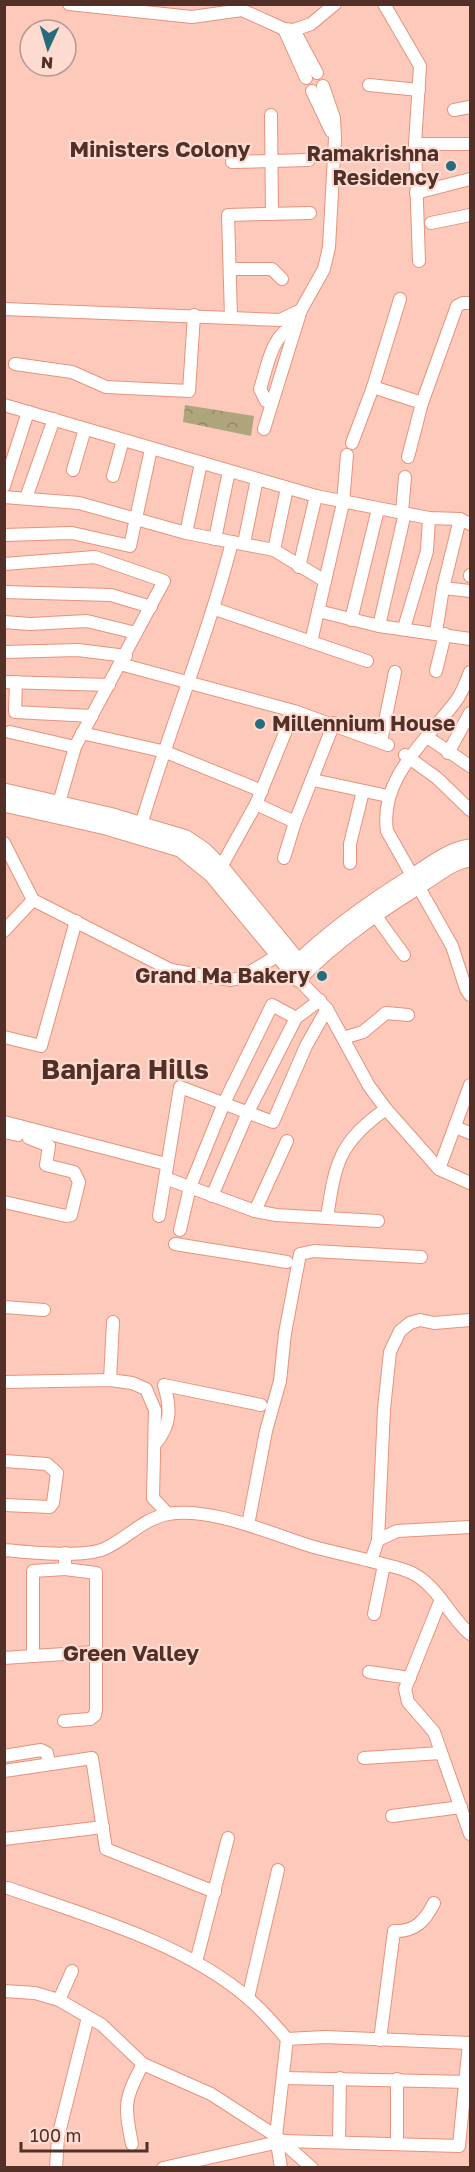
<svg xmlns="http://www.w3.org/2000/svg" width="475" height="2172" font-family="'Golos Text',sans-serif">
  <defs>
    <pattern id="park-crowns" width="20" height="18" patternUnits="userSpaceOnUse" patternTransform="scale(1.5)"><rect width="20" height="18" fill="#afa57c"/><path d="M2 6a3 3 0 1 1 6 0M12 15a3 3 0 1 1 6 0" fill="none" stroke="#918766"/></pattern>
  </defs>
  <rect width="100%" height="100%" fill="#fdc9bb"/>
  <path fill="url(#park-crowns)" d="M185 405 254 416 251 436 183 422Z"/>
  <g fill="none" stroke-linecap="round" stroke-linejoin="round">
    <defs>
      <g id="minor">
        <path d="M69 4 192 17 242 10 284 29 294 30 311 24 335 4"/>
        <path d="M384 4 420 66 415 144 419 261"/>
        <path d="M284 29 306 78"/>
        <path d="M294 30 317 73"/>
        <path d="M369 85 419 90"/>
        <path d="M312 91 331 131"/>
        <path d="M454 110 470 107"/>
        <path d="M271 115 272 214"/>
        <path d="M415 144H469"/>
        <path d="M232 162 309 160"/>
        <path d="M416 193 470 179"/>
        <path d="M431 223 470 215"/>
        <path d="M230 269H272L282 279"/>
        <path d="M4 309 280 320 301 310"/>
        <path d="M231 317 228 215 310 213"/>
        <path d="M15 364 72 372 106 387 189 391 194 315"/>
        <path d="M373 387 422 403"/>
        <path d="M272 402 266 401 260 389C268 365 271 334 296 325"/>
        <path d="M4 405 316 496 429 518 460 519 470 524"/>
        <path d="M264 429 301 310 324 269 329 247 335 138 334 118 323 86"/>
        <path d="M352 443 373 387 400 299"/>
        <path d="M408 457 422 403 457 306 463 303H470"/>
        <path d="M73 470 85 429"/>
        <path d="M113 476 123 440"/>
        <path d="M4 486 28 412"/>
        <path d="M4 497 79 503 186 533 274 550 325 581"/>
        <path d="M26 498 54 419"/>
        <path d="M402 513 405 477"/>
        <path d="M186 533 201 463"/>
        <path d="M4 535 72 533 130 546 151 449"/>
        <path d="M215 539 229 471"/>
        <path d="M244 543 257 479"/>
        <path d="M274 550 287 488"/>
        <path d="M4 564 95 557 164 581 75 747 57 810"/>
        <path d="M299 567 316 496"/>
        <path d="M470 576V575"/>
        <path d="M443 588 470 591"/>
        <path d="M4 592 111 595 151 607"/>
        <path d="M215 609 367 661"/>
        <path d="M318 611 379 626 470 639"/>
        <path d="M351 620 378 509"/>
        <path d="M4 622 30 624 87 621 136 633"/>
        <path d="M379 626 405 513"/>
        <path d="M404 628 427 551 429 518"/>
        <path d="M436 632 443 588 460 519"/>
        <path d="M311 642 343 503 347 455"/>
        <path d="M4 652 78 650 126 656"/>
        <path d="M120 664 294 711 388 745"/>
        <path d="M436 671 445 634"/>
        <path d="M470 672C466 682 462 693 456 701 427 740 379 778 387 831L452 946 466 989 470 995"/>
        <path d="M4 682 109 685"/>
        <path d="M16 682 15 712 92 716"/>
        <path d="M10 732 75 747"/>
        <path d="M82 733 166 752 262 791"/>
        <path d="M427 737 470 766"/>
        <path d="M381 741 395 672"/>
        <path d="M448 753 470 713"/>
        <path d="M405 755 437 778 470 810"/>
        <path d="M313 780 388 796"/>
        <path d="M256 804 295 822"/>
        <path d="M139 832C167 734 207 640 232 542"/>
        <path d="M4 843 33 900 171 970 231 980 240 978 277 956"/>
        <path d="M284 858 295 822 334 723"/>
        <path d="M350 863V844L363 791"/>
        <path d="M221 867 256 804 294 711"/>
        <path d="M370 908 404 955"/>
        <path d="M4 931 33 900"/>
        <path d="M298 979 327 1009 369 1086 386 1109 439 1169 470 1183"/>
        <path d="M4 1037 41 1046 76 921"/>
        <path d="M343 1038 363 1032 386 1013 408 1015"/>
        <path d="M4 1122 166 1164"/>
        <path d="M455 1127 470 1133"/>
        <path d="M4 1132 18 1135 20 1126"/>
        <path d="M439 1169 470 1085"/>
        <path d="M165 1178 255 1211 276 1215 378 1221"/>
        <path d="M212 1196 248 1112 296 1018 320 1000"/>
        <path d="M4 1202 66 1216 71 1215 79 1182 74 1172 46 1165 49 1146 29 1138 31 1129"/>
        <path d="M255 1211 287 1141"/>
        <path d="M159 1216 180 1087 273 1122 306 1046 327 1009"/>
        <path d="M327 1218C335 1163 339 1142 386 1109"/>
        <path d="M180 1230 190 1187 224 1103 272 1005 296 1018"/>
        <path d="M175 1244 287 1262"/>
        <path d="M4 1307 44 1310"/>
        <path d="M110 1380 113 1322"/>
        <path d="M4 1382 110 1380 132 1383 146 1389 155 1410 153 1498 168 1514"/>
        <path d="M156 1443C171 1425 171 1408 164 1385L261 1405"/>
        <path d="M4 1461 47 1464 57 1473 53 1503 50 1507 4 1505"/>
        <path d="M248 1525 266 1431 280 1381 285 1333 300 1254 314 1251 421 1257"/>
        <path d="M378 1540 384 1409 390 1352 400 1331 410 1323 420 1320 434 1323 470 1320"/>
        <path d="M4 1550C30 1552 82 1558 104 1549 127 1539 142 1519 168 1514 210 1506 274 1535 314 1547 332 1552 352 1556 371 1561L378 1540 397 1531 470 1527"/>
        <path d="M371 1561C384 1565 400 1567 412 1573 438 1586 449 1616 470 1634"/>
        <path d="M65 1569 33 1571V1656L96 1652"/>
        <path d="M441 1599 405 1689 408 1702 434 1732 470 1834"/>
        <path d="M374 1614 384 1565"/>
        <path d="M4 1658 33 1656"/>
        <path d="M369 1672 410 1678"/>
        <path d="M64 1721 90 1719 95 1715 96 1709V1573L65 1569V1553"/>
        <path d="M4 1756 41 1750 47 1753 49 1764"/>
        <path d="M364 1758 441 1753"/>
        <path d="M4 1771 92 1758 106 1849 215 1892"/>
        <path d="M392 1816 461 1807"/>
        <path d="M4 1839 103 1827"/>
        <path d="M8 1888C87 1916 185 1943 249 1999 263 2011 275 2025 287 2039"/>
        <path d="M196 1962 228 1838"/>
        <path d="M4 1991 35 1993 59 2000 102 2025 143 2064 211 2094 276 2136 312 2168"/>
        <path d="M248 1998 278 1870"/>
        <path d="M59 2000 72 1971"/>
        <path d="M380 2040 394 1931C415 1932 425 1921 434 1903"/>
        <path d="M284 2078 470 2082"/>
        <path d="M397 2079V2144"/>
        <path d="M339 2142 340 2078"/>
        <path d="M132 2144C124 2105 124 2099 143 2064"/>
        <path d="M56 2168 58 2137 88 2017"/>
        <path d="M163 2168 283 2141 459 2146 469 2043"/>
        <path d="M281 2168 276 2136 287 2039 325 2037 470 2043"/>
      </g>
      <g id="major">
        <path d="M4 791 109 815 186 838 204 850 221 867 306 971"/>
        <path d="M4 804 106 827 180 849 212 875 298 979C335 941 377 912 422 884 437 875 453 861 470 859"/>
        <path d="M292 968C329 932 369 903 413 876 431 864 449 850 470 847"/>
      </g>
    </defs>
    <use href="#minor" stroke="#e5937e" stroke-width="14"/>
    <use href="#major" stroke="#e5937e" stroke-width="17"/>
    <use href="#minor" stroke="#fff" stroke-width="12"/>
    <use href="#major" stroke="#fff" stroke-width="15"/>
  </g>
  <g fill="#276c7c" stroke="#fedbd1" stroke-width="2">
    <circle cx="451" cy="166" r="6"/>
    <circle cx="260" cy="724" r="6"/>
    <circle cx="322" cy="976" r="6"/>
  </g>
  <g text-anchor="middle" stroke-width="4.5" stroke-linejoin="round" paint-order="stroke">
    <g font-size="21" font-weight="bold" fill="#523027" stroke="#fedbd1" text-anchor="end">
      <text x="439" y="161">Ramakrishna<tspan x="439" dy="24">Residency</tspan></text>
      <text x="272" y="731" text-anchor="start">Millennium House</text>
      <text x="310" y="983">Grand Ma Bakery</text>
    </g>
    <g font-size="22" font-weight="bold" fill="#523027" stroke="#fedbd1">
      <text x="160" y="157">Ministers Colony</text>
      <text x="131" y="1661">Green Valley</text>
    </g>
    <g font-size="27" font-weight="bold" fill="#523027" stroke="#fedbd1">
      <text x="125" y="1079">Banjara Hills</text>
    </g>
  </g>
  <rect width="475" height="2172" fill="none" stroke="#523027" stroke-width="12"/>
  <g transform="translate(48 48) rotate(184)"><circle r="28" fill="#fedbd1" stroke="#b9978d" stroke-width="1.5"/>
  <path d="M0-4.5L10 22L0 15L-10 22Z" fill="#276c7c"/>
  <text y="-9" font-size="16" font-weight="bold" text-anchor="middle" fill="#523027">N</text>
  </g>
  <path d="M21 2142v9h126v-9" fill="none" stroke="#523027" stroke-width="3"/>
  <text x="30" y="2142" font-size="18" fill="#523027" stroke="#fedbd1" stroke-width="4.5" paint-order="stroke">100 m</text>
</svg>
